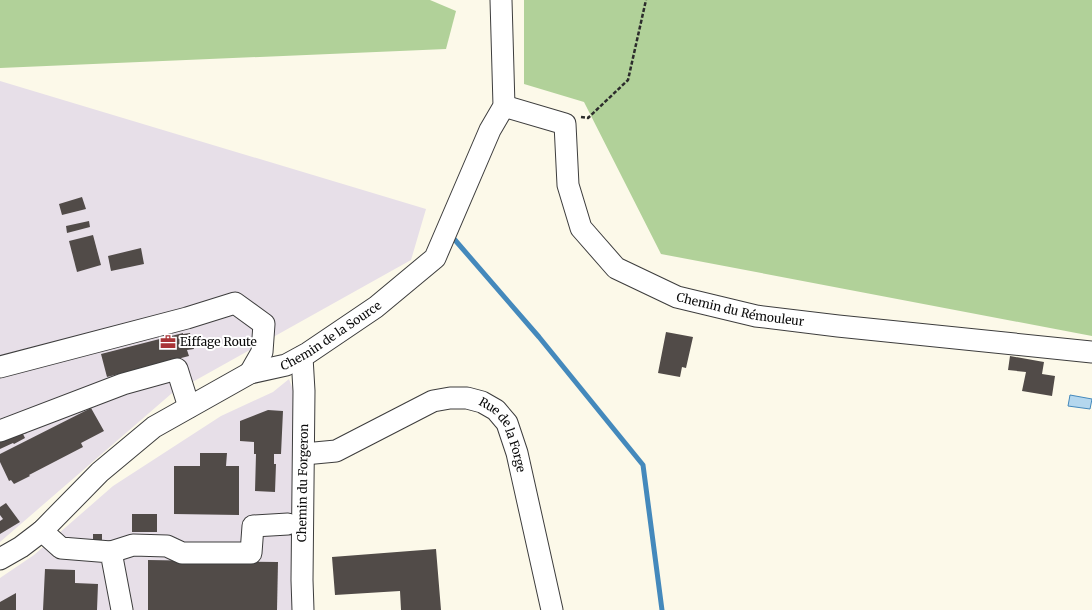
<svg xmlns="http://www.w3.org/2000/svg" width="1092" height="610" font-family="Merriweather,serif">
  <rect width="100%" height="100%" fill="#fcf9e9"/>
  <g fill="#e7dfe8">
    <path d="M0 81 426 209 411 260 171 394 0 542Z"/>
    <path d="M289 379 296 398 298 610H0V578L34 555 113 486 221 416 273 392Z"/>
  </g>
  <g fill="#b1d199">
    <path d="M0 0H430L456 11 446 49 0 68Z"/>
    <path d="M524 0H1092V336L661 254 584 102 524 84Z"/>
  </g>
  <path fill="#b4d7ee" stroke="#4489bc" d="M1070 395 1092 399 1090 409 1068 406Z"/>
  <g fill="none" stroke-linecap="round" stroke-linejoin="round">
    <path stroke="#4489bc" stroke-width="5" d="M455 240 539 337 643 465 662 610"/>
  </g>
  <g fill="#514b48">
    <path d="M82 197 86 209 62 215 59 204Z"/>
    <path d="M89 221 90 227 67 233 66 226Z"/>
    <path d="M93 235 101 265 77 272 69 241Z"/>
    <path d="M141 248 144 264 111 271 108 256Z"/>
    <path d="M666 332 693 337 686 368 682 367 680 377 658 373Z"/>
    <path d="M183 333V334L190 333 194 349 187 350 189 356 107 377 101 354Z"/>
    <path d="M1010 356 1044 362 1042 374 1055 376 1052 396 1022 391 1026 372 1008 370Z"/>
    <path d="M91 408 104 431 81 443 83 447 29 475 30 476 14 484 11 480 9 481 0 462V454Z"/>
    <path d="M268 410 283 411 281 454H274V464H276L275 492 255 491 256 454H254V442L240 441V421Z"/>
    <path d="M25 429 27 433 23 434 25 438 14 444 13 443 0 449V442Z"/>
    <path d="M200 453H227L226 466H239V515L174 514V466H200Z"/>
    <path d="M6 503 20 522 0 534V521L3 519 0 515V507Z"/>
    <rect x="132" y="514" width="25" height="18"/>
    <rect x="93" y="534" width="9" height="6"/>
    <path d="M436 549 441 610H401L400 591 335 595 332 557Z"/>
    <path d="M148 560 278 562 277 610H148Z"/>
    <path d="M45 569 75 570V583L98 584 97 610H43Z"/>
    <path d="M16 593V610H0V602Z"/>
  </g>
  <g fill="none" stroke-linecap="round" stroke-linejoin="round">
    <defs>
      <g id="minor">
        <path id="s1" d="M504 106 565 124 568 185 581 228 616 268 677 297 756 316 838 326 1092 352"/>
        <path d="M302 357 304 391 302 580 303 610"/>
        <path d="M0 367 187 318 235 303 264 324 262 352 250 373"/>
        <path d="M0 431 123 384 177 369 189 407"/>
        <path id="s2" d="M304 454 336 451 433 401 450 398H467L482 402 496 410 507 423 517 453 552 610"/>
        <path d="M42 531 61 548 111 552 122 610"/>
        <path d="M111 552 133 545 167 546 182 553H251L253 526 288 524"/>
        <path id="s3" d="M0 559 21 547 42 531 100 472 154 427 250 373 286 365 308 353 376 307 435 258 490 130 504 106 501 0"/>
      </g>
    </defs>
    <use href="#minor" stroke="#3d3d3d" stroke-width="23"/>
    <path stroke="#2c2c2c" stroke-width="2.5" stroke-dasharray="4 2" stroke-linecap="butt" d="M581 117 588 118 628 80 646 0"/>
    <use href="#minor" stroke="#fff" stroke-width="21"/>
  </g>
  <defs>
    <symbol id="office-bare" viewBox="-9 -9 18 18"><path d="M-6-3h4V-5.5h4V-3h4V5H-6ZM-1-4.5V-3h2v-1.5ZM-6 0V1H6V0Z" fill="#a83336" stroke="#fff" stroke-width="2.5" paint-order="stroke"/></symbol>
  </defs>
  <g fill-rule="evenodd">
    <use href="#office-bare" x="157" y="331" width="22" height="22"/>
  </g>
  <g text-anchor="middle" stroke-width="4" stroke-linejoin="round" paint-order="stroke">
    <g font-size="12" fill="#0a0a0a" stroke="#fff">
      <text dy="4" stroke="none"><textPath href="#s1" startOffset="355">Chemin du Rémouleur</textPath></text>
      <text dy="4" stroke="none"><textPath href="#s3" startOffset="404">Chemin de la Source</textPath></text>
      <text dy="4" stroke="none"><textPath href="#s2" startOffset="232">Rue de la Forge</textPath></text>
      <text transform="translate(303 483) rotate(-89)" y="4">Chemin du Forgeron</text>
    </g>
    <g font-size="12" fill="#0a0a0a" stroke="#fff" text-anchor="start">
      <text x="180" y="346">Eiffage Route</text>
    </g>
  </g>
</svg>
